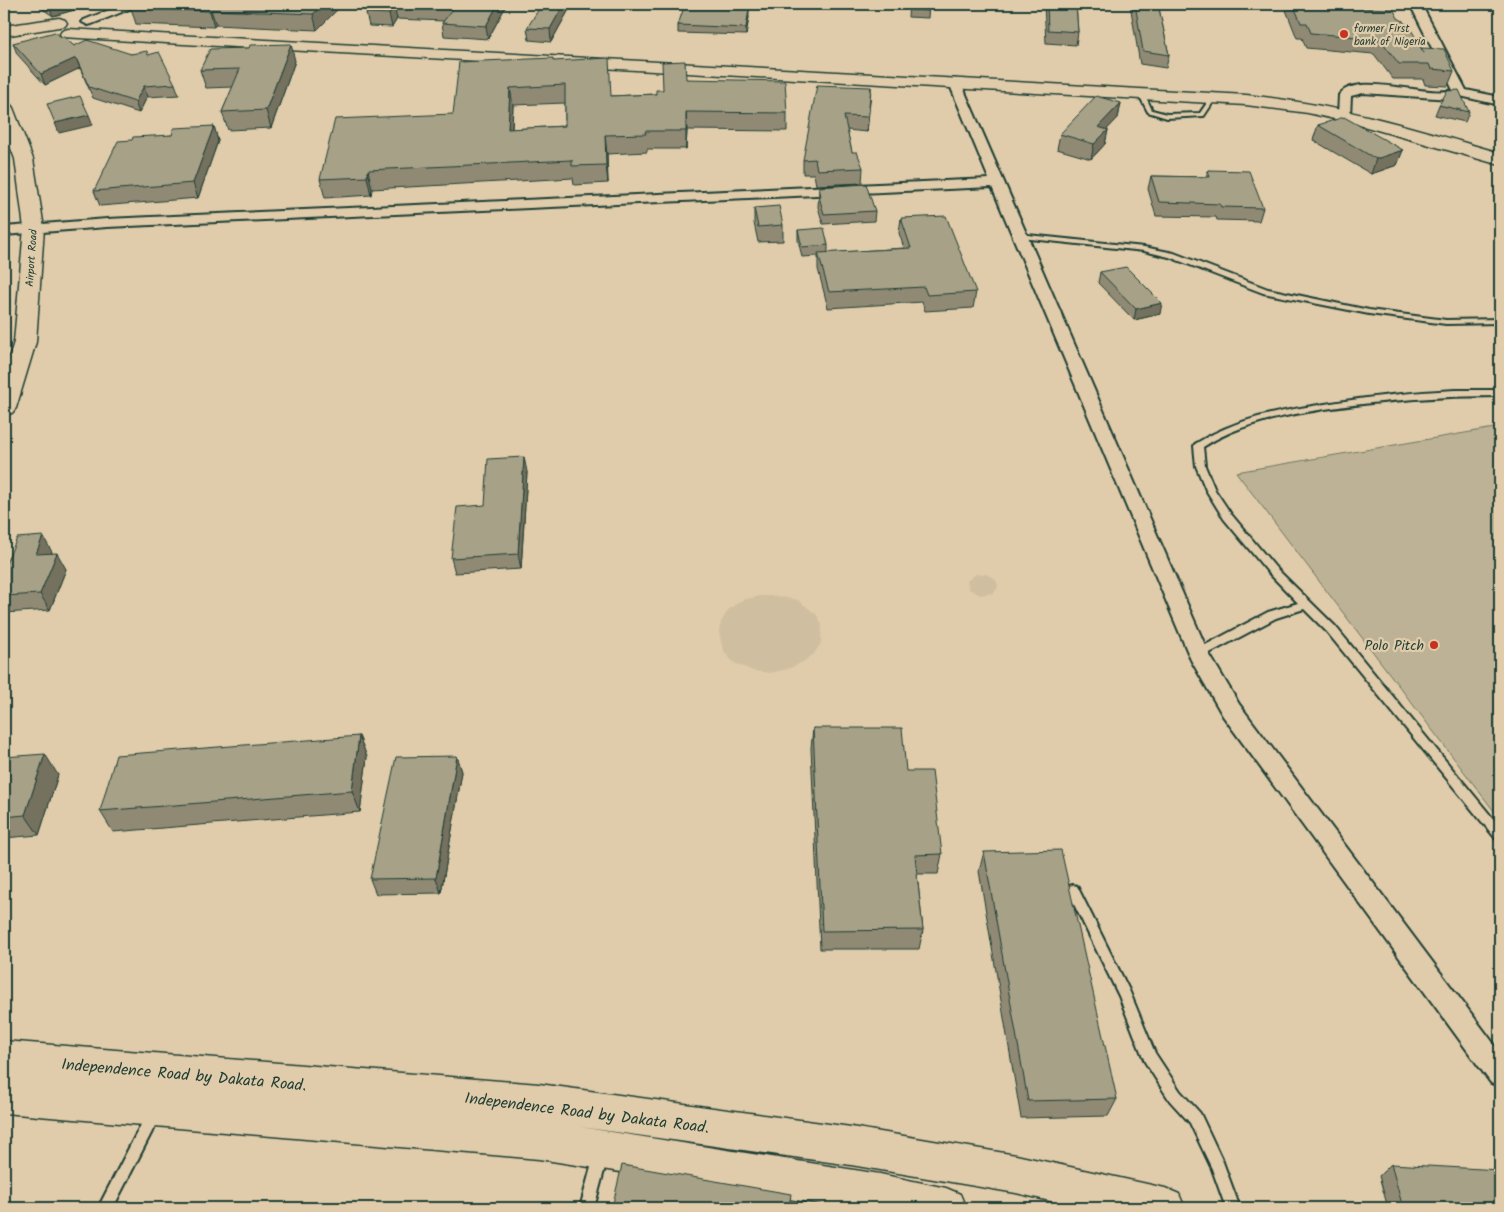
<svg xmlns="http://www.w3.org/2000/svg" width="1504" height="1212" font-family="Kalam,sans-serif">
  <rect width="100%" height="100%" fill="#e0ccaa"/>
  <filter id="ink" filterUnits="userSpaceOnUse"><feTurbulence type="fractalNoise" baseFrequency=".02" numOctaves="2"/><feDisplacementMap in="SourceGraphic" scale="10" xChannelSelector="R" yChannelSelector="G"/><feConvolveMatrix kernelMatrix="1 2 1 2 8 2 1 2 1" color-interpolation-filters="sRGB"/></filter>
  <g filter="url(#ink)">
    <g fill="#cfbfa0">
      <path d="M976 574H986L994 578 997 582 998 587 994 593 980 595 969 589 967 581Z"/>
      <path d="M760 596H776L798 600 817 615 822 625 821 643 814 654 803 662 788 669 770 673 753 671 734 663 725 653 721 642 719 631 721 622 729 609 742 600Z"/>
    </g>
    <path fill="#bdb295" stroke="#6e7864" d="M1500 427V819L1236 472Z"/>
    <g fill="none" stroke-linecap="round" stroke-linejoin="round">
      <defs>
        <g id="lane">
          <path d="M1141 91 1144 93 1152 110 1167 114 1200 113 1211 97 1216 98 1204 116 1167 118 1148 112 1138 93Z"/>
          <path d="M1018 234 1144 247 1174 253 1268 289 1369 310 1446 320 1500 319V323L1446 324 1369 314 1263 293 1169 257 1144 251 1021 238 1017 236Z"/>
          <path d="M1455 390H1500V396C1441 396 1384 400 1325 409 1282 416 1240 423 1203 447L1205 466 1215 490 1231 514 1275 567 1335 626 1500 827V840L1496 839 1327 632 1304 609 1276 618 1202 657H1194L1193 654 1194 651 1268 612 1298 603 1268 572 1224 519 1206 490 1196 466 1194 446 1195 444C1235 419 1279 411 1325 404 1368 397 1411 392 1455 390Z"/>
          <path d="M1073 885 1077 886 1129 990 1155 1053 1180 1091 1200 1113 1223 1162 1240 1208H1226L1212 1169 1190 1123 1170 1101 1145 1062 1119 996 1067 890 1069 886Z"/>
          <path d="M154 1107 159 1109 161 1114 113 1208H98L149 1109Z"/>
          <path d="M601 1149 606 1151 608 1156 594 1208H580L594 1156 596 1151Z"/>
        </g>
        <g id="street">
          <path d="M124 4H139L137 6 92 24 88 25 82 22 84 20Z"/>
          <path d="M1410 4H1421L1466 90 1500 97V105L1460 96 1450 99 1363 93 1351 96 1350 116 1349 119H1339L1338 116 1339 95C1357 71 1426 98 1453 90Z"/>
          <path d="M955 79 961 83 1208 652 1239 704 1500 1052V1087L1491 1083 1223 716 1191 660 992 187 107 227 4 235V227L107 219 989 179 949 83Z"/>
        </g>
        <g id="secondary">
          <path d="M59 18 65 20 67 23 65 26 4 36V26Z"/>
          <path d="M68 29 1246 95C1333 103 1416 128 1500 153V165L1356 124 1308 113 1246 105 62 37 60 34 62 31Z"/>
          <path d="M4 103 10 104 13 108 33 159 44 228 36 342 16 408 12 413 4 415V373L14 342 24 228 15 159 4 130Z"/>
          <path d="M4 1041 539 1084 851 1127 1016 1155 1165 1188 1179 1194 1185 1208H1080L1016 1193 851 1165 580 1127 880 1174 946 1188 960 1194 966 1208H846L539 1159 4 1113Z"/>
        </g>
      </defs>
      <use href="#lane" stroke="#1f3d34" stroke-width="4"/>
      <use href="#street" stroke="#1f3d34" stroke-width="4"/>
      <use href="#secondary" stroke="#1f3d34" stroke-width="3"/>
      <use href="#lane" fill="#e0ccaa" fill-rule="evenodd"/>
      <use href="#street" fill="#e0ccaa" fill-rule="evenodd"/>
      <use href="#secondary" fill="#e0ccaa" fill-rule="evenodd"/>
    </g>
    <g fill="#908a74" stroke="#1f3d34" fill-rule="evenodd">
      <path d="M35 4H95L53 16Z"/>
      <path d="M373 4H507L488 39 444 36 442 23 444 21 397 19 392 27 369 26 366 13Z"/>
      <path d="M572 4 551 42 529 40 527 28Z"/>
      <path d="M909 4H929L928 18 908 17Z"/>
      <path d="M1044 4H1076L1078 32 1076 45 1046 43Z"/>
      <path d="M1130 4H1158L1169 55 1166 68 1140 64Z"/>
      <path d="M1284 4H1361L1363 8 1398 18 1421 48 1454 71 1448 86 1425 85 1423 79H1393L1374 54 1306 48 1302 38H1297L1284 5Z"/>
      <path d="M341 6 317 30 216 25 214 27 136 24 131 8Z"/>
      <path d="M749 17 746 35 678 33V25Z"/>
      <path d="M61 37 74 46 131 54 148 55 175 84 179 95 147 97 139 113 93 98 80 68 45 85 17 54 13 43Z"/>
      <path d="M295 61 271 128 228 130 222 112 233 87 206 88 200 70Z"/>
      <path d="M554 61 611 96 656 94 663 90 686 79 787 113V131L687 130 686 149H647V152L607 154 608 183 574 185 573 178 372 189 371 195 325 198 320 179 453 114ZM565 103V126L512 129 513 105Z"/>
      <path d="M871 87 867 132 847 130 852 152 863 168 862 183 816 185 814 174H803V160Z"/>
      <path d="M1121 103 1118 118 1107 129 1108 130 1105 144 1091 159 1057 149 1060 134Z"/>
      <path d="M1439 105 1469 112 1465 122 1435 115Z"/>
      <path d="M1318 125 1403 150 1397 165 1371 174 1313 140Z"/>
      <path d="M214 126 218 141 198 198 100 206 94 191 132 140 172 135Z"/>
      <path d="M1208 170 1263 208 1259 221 1217 220 1216 217 1156 216 1148 189 1151 176 1206 177Z"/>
      <path d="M819 187 875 211 874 221 823 224 818 207Z"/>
      <path d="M754 208 783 225V241L758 242 754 223Z"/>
      <path d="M901 218 976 292 973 308 925 311 922 302 828 308 818 269V256L802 257 798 240V230L828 245V253L904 248 899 233Z"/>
      <path d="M1100 272 1160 314 1134 320 1098 283Z"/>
      <path d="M527 472 521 569 455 573 451 558 485 505Z"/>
      <path d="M52 552V553L66 569 50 610 4 613V568Z"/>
      <path d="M813 728 906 771 942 854 938 874H917L923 930 919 949H820L811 748Z"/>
      <path d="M359 736 367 757 360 812 113 832 100 811Z"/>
      <path d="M457 756 462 772 441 893 376 894 370 879Z"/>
      <path d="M4 757 58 775 39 835 4 838Z"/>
      <path d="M984 852 1117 1099 1108 1116 1021 1118 979 871Z"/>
      <path d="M1391 1164 1500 1208H1388L1379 1176Z"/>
    </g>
    <g fill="#75715e" stroke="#1f3d34">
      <path d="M62 4H95L53 16 49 7Z"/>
      <path d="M324 4H341V6L317 30 313 14Z"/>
      <path d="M498 4H507L488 39 486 26Z"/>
      <path d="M564 4H572L551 42 550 29Z"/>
      <path d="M394 7 397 19 392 27 389 14Z"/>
      <path d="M749 9V17L746 35V28Z"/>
      <path d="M211 10 216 25 214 27 210 11Z"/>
      <path d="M291 44 295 61 271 128 266 110Z"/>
      <path d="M76 58 80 68 45 85 41 74Z"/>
      <path d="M144 86 147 97 139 113 135 102Z"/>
      <path d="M871 87 870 101 867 132 868 117Z"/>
      <path d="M510 88 513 105 511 147 508 129Z"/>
      <path d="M1121 103 1118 118 1095 142 1098 127Z"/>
      <path d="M686 112 687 130 686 149Z"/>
      <path d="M89 115 93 125 59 133 55 123Z"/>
      <path d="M214 126 218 141 198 198 193 183Z"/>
      <path d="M1108 130 1105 144 1091 159 1094 144Z"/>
      <path d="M605 135 607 154 608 183 606 165Z"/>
      <path d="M1403 150 1397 165 1371 174 1376 159Z"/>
      <path d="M368 170 372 189 371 195 367 177Z"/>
      <path d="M1162 303 1160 314 1134 320 1136 309Z"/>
      <path d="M524 457 527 472 521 569 518 554Z"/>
      <path d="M43 536 52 552 45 570 36 554Z"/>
      <path d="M57 553 66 569 50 610 40 594Z"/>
      <path d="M359 736 367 757 360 812 352 791Z"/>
      <path d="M45 754 58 775 39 835 25 815Z"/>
      <path d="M457 756 462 772 441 893 436 878Z"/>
    </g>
    <g fill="#a7a187" stroke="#1f3d34" fill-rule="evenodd">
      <path d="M44 4H62L49 7Z"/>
      <path d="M136 4H324L313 14 211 10 210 11 131 8Z"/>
      <path d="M373 4H498L486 26 442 23 453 9 394 7 389 14 366 13Z"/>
      <path d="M542 4H564L550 29 527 28Z"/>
      <path d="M685 4 749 9 746 28 678 25Z"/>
      <path d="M909 4H929L928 11 908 10Z"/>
      <path d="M1047 4H1076L1078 32 1048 30Z"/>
      <path d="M1135 4H1158L1169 55 1143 51Z"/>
      <path d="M1293 4H1361L1363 8 1393 9 1398 18 1403 21 1405 24H1408L1424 53 1421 48 1444 49 1454 71 1431 69 1429 64H1399L1380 39 1311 33 1307 23H1301Z"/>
      <path d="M55 32 61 37H64L74 46 87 40 131 54 147 51 148 55 159 52 175 84 144 86 135 102 89 87 76 58 41 74 13 43Z"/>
      <path d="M291 44 266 110 222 112 240 69 200 70 210 49 249 48 250 45Z"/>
      <path d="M553 58V61L609 58 611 96 656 94V90H663L662 62 685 61 686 79 785 81 787 113 686 112V131H645L646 134 605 135 606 165 572 166V160L368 170 367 177 320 179 335 119 453 114 459 62ZM565 85V126L508 129 510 88Z"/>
      <path d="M817 85 871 87 868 117 844 116 852 152H857L863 168 817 170 815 159 803 160Z"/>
      <path d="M1459 90 1469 112 1439 105 1447 91Z"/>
      <path d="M80 96 89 115 55 123 47 104Z"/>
      <path d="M1096 96 1121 103 1098 127 1108 130 1094 144 1060 134Z"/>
      <path d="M1344 117 1403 150 1376 159 1318 125Z"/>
      <path d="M214 126 193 183 94 191 118 141 132 140 133 137 172 135 174 128Z"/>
      <path d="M1208 170 1249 171 1263 208 1221 207 1220 204 1159 202 1151 176 1210 177Z"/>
      <path d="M866 184 875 211 824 214 819 197H821L819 187Z"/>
      <path d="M779 206 783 225 758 227 754 208Z"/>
      <path d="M946 216 976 292 927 295 924 287 829 292 818 253 911 248 901 218Z"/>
      <path d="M824 228 828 245 802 247 798 230Z"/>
      <path d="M1126 267 1162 303 1136 309 1100 272Z"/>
      <path d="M524 457 518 554 451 558 457 507 485 505 488 459Z"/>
      <path d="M43 536 36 554 57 553 40 594 4 596V568L17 538Z"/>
      <path d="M813 728H902L906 771H932L942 854 915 855 923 930 822 931Z"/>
      <path d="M359 736 352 791 100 811 116 755Z"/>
      <path d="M45 754 25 815 4 817V757Z"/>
      <path d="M457 756 436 878 370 879 396 757Z"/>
      <path d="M1061 850 1117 1099 1028 1101 984 852Z"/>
      <path d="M1391 1164 1500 1170V1208H1403Z"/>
      <path d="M622 1165 791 1194 789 1208H612Z"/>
    </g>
  </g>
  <g fill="#c8321e" stroke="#e0ccaa" stroke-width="2">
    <circle cx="1344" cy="34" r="5"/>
    <circle cx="1434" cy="645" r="5"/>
  </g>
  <g text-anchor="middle" stroke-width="4.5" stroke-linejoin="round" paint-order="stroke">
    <g font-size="11" fill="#1f3d34" stroke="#e0ccaa" text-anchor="start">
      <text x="1354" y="32">former First<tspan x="1354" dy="13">bank of Nigeria</tspan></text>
    </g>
    <g font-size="11" fill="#1f3d34" stroke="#e0ccaa">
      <text transform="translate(31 258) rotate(-86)" y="4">Airport Road</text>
    </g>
    <g font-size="14" fill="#1f3d34" stroke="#e0ccaa" text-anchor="end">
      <text x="1424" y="650">Polo Pitch</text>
    </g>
    <g font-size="16" fill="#1f3d34" stroke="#e0ccaa">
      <text transform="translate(184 1074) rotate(5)" y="6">Independence Road by Dakata Road.</text>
      <text transform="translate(587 1112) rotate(7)" y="6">Independence Road by Dakata Road.</text>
    </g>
  </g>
  <rect width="1504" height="1212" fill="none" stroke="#e0ccaa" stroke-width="20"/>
  <rect x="10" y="10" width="1484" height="1192" fill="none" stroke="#1f3d34" stroke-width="2" filter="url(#ink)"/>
</svg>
